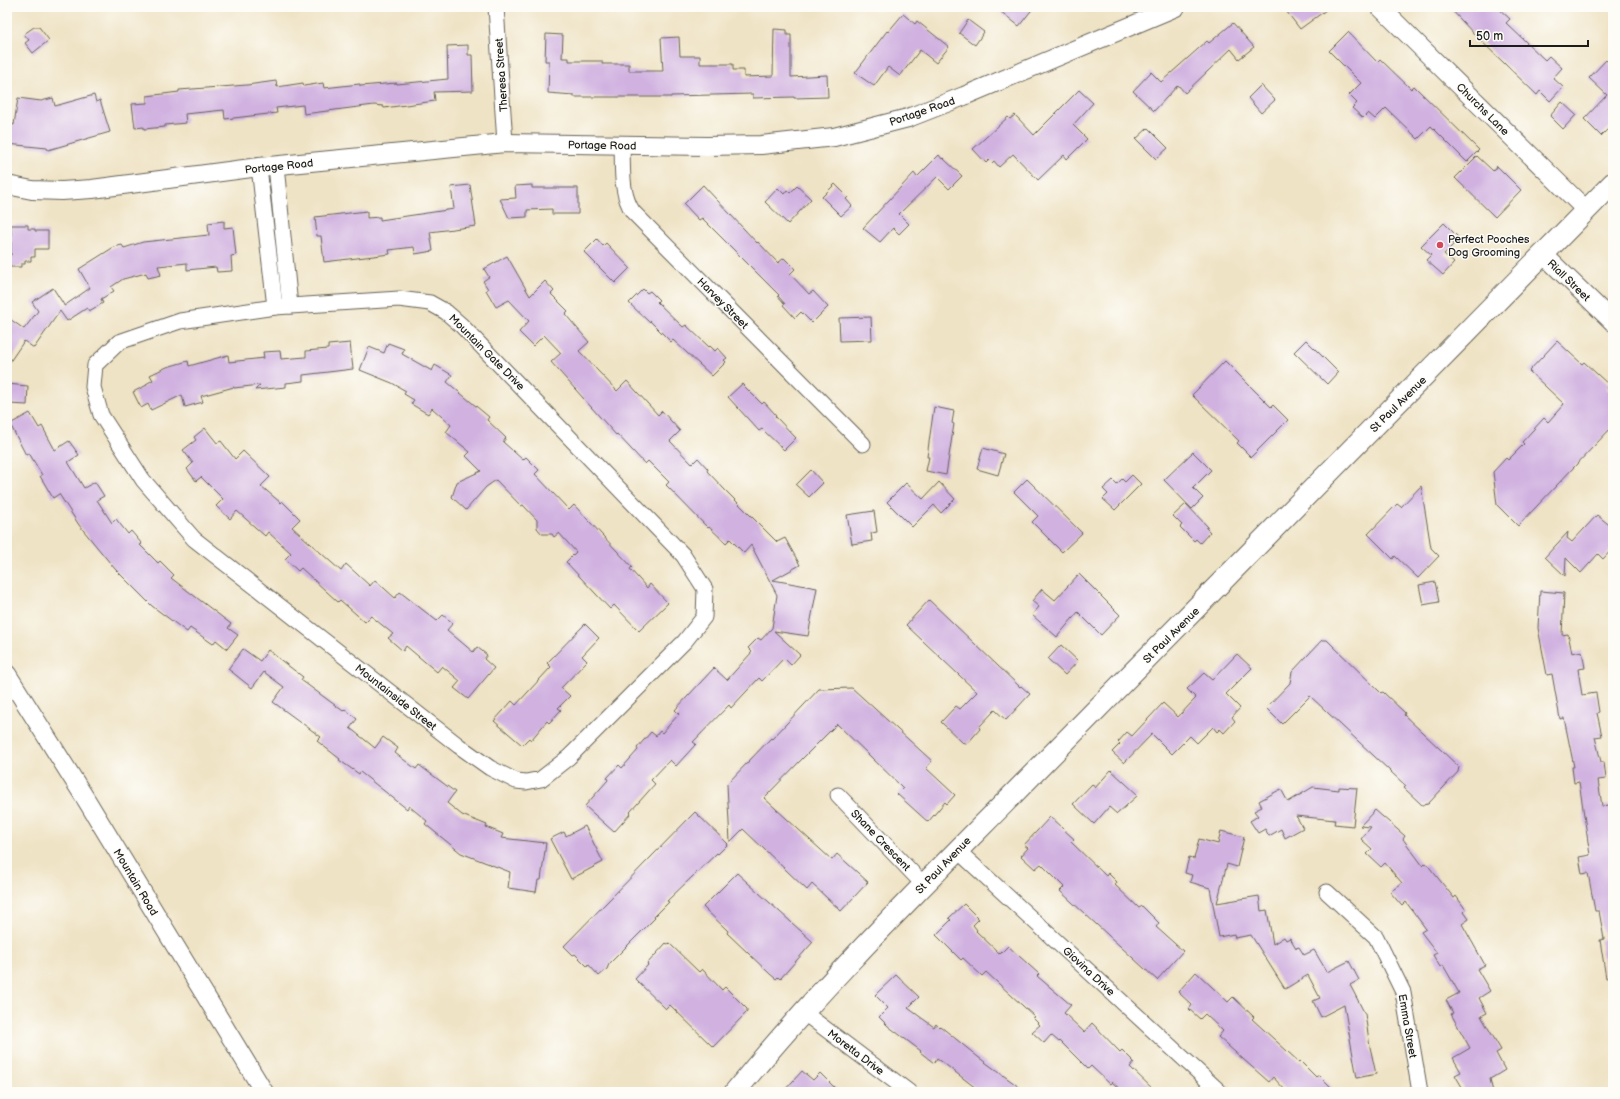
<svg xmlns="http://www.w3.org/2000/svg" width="1620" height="1099" font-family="'Balsamiq Sans',sans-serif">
  <rect width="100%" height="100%" fill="#fdfcf7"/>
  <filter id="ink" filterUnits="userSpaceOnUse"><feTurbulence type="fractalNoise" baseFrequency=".025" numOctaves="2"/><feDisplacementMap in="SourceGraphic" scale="8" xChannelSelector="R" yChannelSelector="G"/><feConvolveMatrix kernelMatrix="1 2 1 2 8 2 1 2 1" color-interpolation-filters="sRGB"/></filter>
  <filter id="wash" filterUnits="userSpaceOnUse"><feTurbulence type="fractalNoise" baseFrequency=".012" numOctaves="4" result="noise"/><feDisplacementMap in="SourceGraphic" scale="16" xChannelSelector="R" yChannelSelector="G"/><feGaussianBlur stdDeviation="0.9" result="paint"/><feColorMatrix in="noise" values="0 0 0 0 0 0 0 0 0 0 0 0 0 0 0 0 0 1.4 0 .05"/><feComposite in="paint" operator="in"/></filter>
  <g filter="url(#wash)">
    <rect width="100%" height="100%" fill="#efe3c5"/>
    <g id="blocks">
      <g fill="#d0b1e0">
        <path d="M995 7H1034L1019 26Z"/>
        <path d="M1283 7H1330L1300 29Z"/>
        <path d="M1449 7H1497L1510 19 1506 23 1545 60 1549 56 1562 68 1553 78 1563 87 1550 101 1540 91 1537 95 1475 35Z"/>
        <path d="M903 14 915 24 917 21 949 47 936 63 920 50 900 76 888 67 874 86 855 73 887 31 888 32Z"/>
        <path d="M968 20 984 32 975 45 959 33Z"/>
        <path d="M1233 23 1254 47 1239 59 1231 49 1185 93 1178 85 1154 111 1133 91 1151 72 1161 82 1207 41 1209 43Z"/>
        <path d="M34 27H39L49 40 33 53 25 43 29 40 24 34Z"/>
        <path d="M774 29 787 30V35H791V77L827 75 828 97 794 98V97L753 98V94L671 96V97H574V95L548 93 549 61H545L546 34 563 35 562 58H569V61H602V64H629V71H663L661 38 679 37 680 56H700V64H733V70H744V77L773 76Z"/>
        <path d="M1348 32 1377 62 1380 59 1411 89 1414 86 1479 150 1467 162 1431 126 1418 139 1386 108 1375 119 1368 113 1363 118 1352 108 1357 103 1349 95 1361 83 1329 51Z"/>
        <path d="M468 45V55H472L473 91 434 92 435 101 384 108 383 106 374 105 304 114 303 105 276 108 277 113 225 119 224 110 185 114 186 123 165 125V127L144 129V127L135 128 132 104 147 103V96L179 92V90L247 85 276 81 277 87 303 83 304 86 323 83 324 88 360 84V86L397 83V84L448 79 447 46Z"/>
        <path d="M1606 60 1613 67V124L1601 136 1584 119 1607 95 1589 78Z"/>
        <path d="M1261 85 1275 100 1261 113 1248 98Z"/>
        <path d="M1079 90 1093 103 1073 125 1087 139 1067 159 1064 155 1038 180 1013 154 999 167 994 161 992 163 989 160 986 163 973 149 1008 117 1010 119 1015 115 1034 135Z"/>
        <path d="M94 95 96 102 100 100 110 132 48 150 47 148 7 144V123L14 125 18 98 41 101 53 98 55 106Z"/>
        <path d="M1562 102 1576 115 1563 129 1550 116Z"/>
        <path d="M1148 128 1168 148 1156 159 1136 139Z"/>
        <path d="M939 155 942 159 943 158 962 176 949 189 937 177 899 214 909 224 899 234 893 228 880 242 863 228 914 173 917 177Z"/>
        <path d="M1477 156 1493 171 1497 166 1521 190 1495 217 1455 178Z"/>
        <path d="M835 184 848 197 846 199 852 206 841 216 822 197Z"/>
        <path d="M470 185 476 226 430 232 433 251 415 254 414 247 389 250 390 254 324 262 321 236H317L315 217 367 211V218L380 217V220L454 209 451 187Z"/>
        <path d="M532 185V188H578V214H552V209L527 210V217L509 218 500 199 516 198 515 186Z"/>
        <path d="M703 185 757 243 758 242 778 263 784 258 795 269 790 274 809 294 813 291 828 307 812 323 801 312 795 318 783 305 785 304 778 296 779 295 702 218 699 220 684 204Z"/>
        <path d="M797 186 811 199 788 224 765 202 778 188 784 194 787 190 790 193Z"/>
        <path d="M224 221V228L233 227 236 255 231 256 232 271 217 272 216 267 187 270V263L158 266 161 275 148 278 146 273 123 279 111 287 114 291 101 299 103 303 89 311 87 308 67 321 60 311 34 348 24 341 7 366V317L24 329 38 311 32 302 53 288 64 305V306L90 288 79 269 114 247 122 245 124 248 143 242 209 235 208 223Z"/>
        <path d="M1444 223 1458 237 1452 242 1454 244 1444 254 1454 263 1443 275 1426 260 1431 255 1421 246Z"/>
        <path d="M11 225H28V229H35V231H48V249H35V257H31V261H25V264H21V267H7V256L11 255Z"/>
        <path d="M597 239 603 246 606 243 630 268 615 283 584 252Z"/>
        <path d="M507 256 530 296 545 281 554 291 551 294 568 311 565 314 589 342 579 351 617 391 627 381 658 415 662 411 680 431 670 441 692 464 698 458 708 469 707 471 725 490 777 542 785 538 800 565 773 580 817 588 808 636 774 631 800 655 791 665 784 658 762 681 759 678 731 708 729 705 693 742 696 744 676 766 670 760 651 780 655 784 630 812 631 813 614 832 585 806 608 780 607 778 619 765 622 768 638 750 637 748 651 732 656 736 660 731 662 733 679 714 675 710 714 668 727 680 752 652 748 648 758 638 761 640 772 628 777 595 751 545 744 553 730 539 726 543 709 527 708 528 666 485 669 482 648 461 645 464 617 434 616 435 551 362 561 353 544 335 533 346 519 332 529 321 509 300 496 307 486 290 488 289 483 281 489 277 484 269Z"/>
        <path d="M643 289 647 293 650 291 659 300 657 302 683 327 686 325 709 347 710 346 715 351 718 348 727 358 724 360 726 362 712 376 673 340 671 342 650 321 649 322 629 303Z"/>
        <path d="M871 317 872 340 840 341 839 318Z"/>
        <path d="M1306 340 1338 372 1327 384 1294 352Z"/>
        <path d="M1557 341 1582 364 1584 362 1609 385 1606 388 1613 394V426L1518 526 1497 505 1493 472 1506 458 1508 460 1524 444 1522 442 1544 418 1548 422 1564 404 1529 371Z"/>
        <path d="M350 343 353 369 303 375V381L286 383V387L255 390 260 385 234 388V387L201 396 203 402 185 407 182 395 151 410 148 404 141 408 133 392 147 385 146 384 153 380 150 375 167 367 188 361 189 366 228 355 229 362 264 358 263 352 280 351 281 359 306 357V351L328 349V345Z"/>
        <path d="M388 343 404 349 402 354 432 371 435 365 452 375 447 382 489 417 487 420 506 438 503 442 523 460 526 457 539 470 535 474 569 510 574 505 632 567 630 569 647 588 650 584 668 603 639 631 614 605 610 609 566 562 576 552 559 533 554 537 552 534H542L537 528V520L523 505 521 506 496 480 486 487 466 510 452 497 457 482 481 471 466 456 470 452 446 432 451 425 432 408 428 414 411 404 414 400 404 394 406 391 392 383 360 370 369 347 384 353Z"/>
        <path d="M1225 361 1271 407 1273 405 1288 420 1251 457 1237 443 1239 441 1192 395Z"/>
        <path d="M7 384 28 386 27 405 9 404 10 399H7Z"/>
        <path d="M742 384 762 404 764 402 776 415 775 416 796 438 784 450 762 429 759 431 728 397Z"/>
        <path d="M934 407 954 411 952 423 954 424 946 475 926 471 929 457H927L930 435Z"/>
        <path d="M30 413 39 428 42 426 55 450 69 441 79 455 68 462 84 488 95 482 104 496 97 500 112 523 116 519 128 534 131 531 142 544 140 545 158 563 160 561 174 575 171 578 231 624 228 628 238 635 227 649 216 640 213 644 190 628 187 632 152 606 115 569 79 525 59 494 53 498 40 476 42 475 29 453 26 455 10 424Z"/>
        <path d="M205 428 217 443 221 441 235 459 243 451 270 477 261 486 281 503 282 501 300 519 292 527 341 571 346 564 370 586 375 580 395 598 400 592 437 621 443 615 453 623 447 630 473 652 477 647 487 655 484 659 494 668 468 699 454 688 460 681 442 666 437 672 406 646 403 651 388 638 393 634 371 616 365 622 340 600 338 602 301 568 298 571 285 559 291 553 268 532 265 536 237 511 230 519 216 506 223 499 201 477 196 481 187 469 193 463 183 450 196 440 194 437Z"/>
        <path d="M983 448 1004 454 998 475 977 469Z"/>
        <path d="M1193 452 1211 470 1193 488 1203 498 1192 509 1164 480Z"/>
        <path d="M811 470 823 483 809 497 796 485Z"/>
        <path d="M1132 475 1141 484 1115 510 1103 499 1108 494 1103 489 1113 480 1117 484 1122 479 1125 482Z"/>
        <path d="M1027 479 1082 533 1062 552 1032 522 1038 516 1014 492Z"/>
        <path d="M939 482 955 499 941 513 934 505 912 527 887 502 906 483 923 499Z"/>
        <path d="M1421 486 1431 548 1439 556 1418 578 1395 556 1393 559 1368 534 1397 504 1401 507Z"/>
        <path d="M1186 504 1208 527 1206 528 1210 532 1200 543 1196 539 1194 541 1180 527 1182 525 1173 516Z"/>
        <path d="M874 511 877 532 871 533 872 541 852 544 847 515Z"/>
        <path d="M1597 515 1613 528V548L1603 559 1598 554 1581 573 1566 558 1565 576 1545 557 1568 532 1567 538 1572 542Z"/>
        <path d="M1079 574 1120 615 1101 635 1078 612 1057 637 1032 615 1039 607 1032 601 1042 589 1055 600Z"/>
        <path d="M1435 582 1439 602 1423 605 1419 585Z"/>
        <path d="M1540 591 1564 593 1562 635 1568 634 1572 653 1582 651 1585 668 1578 669 1582 695 1596 693 1599 712 1597 713 1602 736 1595 737 1601 762H1604L1606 779 1598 780 1602 806 1609 805 1613 827V977L1606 978 1600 940 1604 939 1599 911H1595L1588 873 1582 874 1579 857 1590 855 1579 782 1574 783 1572 767H1574L1564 718 1560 719 1552 674 1547 675 1538 628Z"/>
        <path d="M929 600 1020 687 1021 686 1030 694 1006 720 995 710 979 727 980 729 967 744 964 742 963 743 941 722 956 706 960 709 977 692 906 625Z"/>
        <path d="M585 624 599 638 582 656 587 661 561 688 570 696 558 708 561 710 549 723 547 721 531 740 529 738 522 745 494 721 512 701 516 705 551 667 547 663Z"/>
        <path d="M1322 640H1327L1381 693 1383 692 1405 713 1404 715 1459 767 1458 772 1428 804 1422 805 1404 788 1406 786 1310 696 1282 724 1266 708 1290 683 1292 672Z"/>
        <path d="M1061 645 1078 661 1065 675 1048 659Z"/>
        <path d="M243 649 260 661 268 650 282 661 303 677 301 680 343 711 345 709 357 719 350 728 375 748 383 737 398 748 395 753 416 769 419 765 455 792 447 803 462 815 487 825 486 827 503 834 501 838 546 843 541 880H538L536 892 508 888 510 872 461 853 425 824 427 821 409 806 407 809 360 772 359 774 339 760 340 759 317 741 321 737 273 702 284 687 264 672 252 688 232 672 228 669Z"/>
        <path d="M1237 654 1252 668 1226 694 1240 708 1232 717 1235 721 1224 733 1220 729 1217 732 1213 727 1197 743 1190 736 1172 754 1152 734 1124 763 1112 752 1120 744 1118 742 1127 732 1132 736 1163 703 1178 717 1196 698 1187 689 1204 673 1212 680Z"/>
        <path d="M852 688 932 761 926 768 955 795 947 804 945 802 928 822 897 794 903 788 837 724 803 758 764 798 832 860 837 854 868 882 841 911 812 884 807 890 743 829 730 842 727 784 771 738 772 739 819 689Z"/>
        <path d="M1111 770 1138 795 1117 814 1109 807 1094 824 1073 804 1092 784 1095 788Z"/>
        <path d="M1313 787 1339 790V787L1357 788 1353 826 1334 824 1335 820 1296 816 1303 828 1285 838 1281 829 1269 836 1265 829 1258 833 1250 821 1258 816 1254 811 1262 807 1259 801 1281 789 1288 802Z"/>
        <path d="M1375 810 1405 836 1403 839 1423 866 1426 863 1454 898 1456 896 1466 910 1464 912 1469 919 1462 924 1485 965 1477 969 1490 991 1479 998 1487 1013 1481 1016 1501 1050 1496 1053 1505 1070 1490 1079 1493 1092H1465L1455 1075 1461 1072 1453 1058 1470 1048 1451 1014 1453 1013 1446 1000 1459 993 1443 965 1440 967 1433 955 1437 953 1421 932 1426 929 1406 902 1402 906 1390 892 1402 883 1385 863 1381 867 1367 854 1372 849 1361 839 1371 827 1360 826Z"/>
        <path d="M695 812 728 844 718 854 717 853 667 901 669 902 654 917 655 918 609 964 607 969 599 976 588 964 587 966 575 954 573 955 564 946Z"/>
        <path d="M1050 817 1074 839 1071 842 1106 876 1108 873 1117 882 1115 885 1139 908 1142 906 1159 923 1156 927 1183 951 1157 980 1060 891 1064 887 1041 864 1035 869 1021 856 1028 848 1024 845Z"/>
        <path d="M585 826 603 862 571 879 550 839 564 832 566 836Z"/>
        <path d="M1221 831 1244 837 1237 867 1227 864 1217 903 1259 896 1261 911 1267 910 1273 944 1284 937 1286 940 1290 938 1296 948 1299 947 1304 955 1314 950 1327 972 1349 961 1359 980 1350 985 1365 1014 1370 1047 1376 1074 1357 1078 1344 1005 1321 1017 1313 1001 1320 998 1308 975 1285 989 1251 935 1235 938 1234 934 1219 937 1210 888 1190 882 1192 875 1185 873 1189 857 1194 859 1199 839 1218 844Z"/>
        <path d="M737 873 813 942 780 979 778 977 776 979 770 974 727 933 728 931 703 907Z"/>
        <path d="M964 904 979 919 973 925 977 930 976 931 1000 954 1008 946 1039 974 1037 976 1071 1005 1064 1013 1084 1032 1092 1023 1120 1052 1122 1050 1134 1062 1130 1067 1156 1092H1123L1112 1082 1110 1084 1091 1066 1088 1069 1060 1041 1059 1042 1051 1035 1044 1043 1032 1032 1040 1025 1033 1018 1035 1017 986 972 982 976 963 958 961 960 936 935 951 920 949 918Z"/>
        <path d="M666 943 667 944 669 943 699 972 702 969 722 990 725 987 747 1009V1012L713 1047 670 1005 666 1009 635 979 648 965 647 964Z"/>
        <path d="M1196 972 1228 1002 1233 997 1254 1017 1252 1019 1299 1062 1300 1061 1316 1077 1319 1075 1336 1092H1287L1273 1077 1269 1082 1218 1037 1223 1031 1205 1014 1200 1019 1189 1009 1192 1005 1178 992Z"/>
        <path d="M896 975 919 997 908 1008 934 1027 936 1024 939 1027 940 1026 978 1057 1026 1092H981L937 1058 934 1063 920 1052 921 1051 888 1026 879 1017 888 1008 875 995Z"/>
        <path d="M802 1071 813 1080 820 1073 839 1092H783Z"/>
      </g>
    </g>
  </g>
  <g filter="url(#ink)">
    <use href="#blocks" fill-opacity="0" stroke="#666257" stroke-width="1"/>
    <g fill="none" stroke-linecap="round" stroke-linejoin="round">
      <defs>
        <g id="minor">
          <path d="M496 7 505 143"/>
          <path d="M622 145C623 167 620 193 633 212L863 444"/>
          <path d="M276 166 290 306"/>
          <path d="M259 167 275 307"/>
          <path d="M399 299 430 303 446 312 461 325 683 555 705 589 704 617 685 641 569 757 541 779 526 782 516 781 490 768 459 746 194 539 143 480 101 415 93 387 95 365 119 342 180 321 275 307Z"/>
          <path d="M838 795 924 885"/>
          <path d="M957 850 1220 1092"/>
          <path d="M1327 892 1376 937 1403 992 1420 1092"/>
          <path d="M803 1012 909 1092"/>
        </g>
        <g id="tertiary">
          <path d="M1380 7 1586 210"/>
          <path d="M7 185 32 190 62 191 92 189 259 167 505 143 707 146 761 145 834 137 908 118 964 96 1176 7"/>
          <path d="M1543 254 1613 322"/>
          <path d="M7 674 87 801 264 1092"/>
        </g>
        <path id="secondary" d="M735 1092C827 979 932 877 1034 773L1613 183"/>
      </defs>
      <use href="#minor" stroke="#666257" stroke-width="17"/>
      <use href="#tertiary" stroke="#666257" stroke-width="20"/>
      <use href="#secondary" stroke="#666257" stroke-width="23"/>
      <use href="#minor" stroke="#fff" stroke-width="15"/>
      <use href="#tertiary" stroke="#fff" stroke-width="18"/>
      <use href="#secondary" stroke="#fff" stroke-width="21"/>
    </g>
  </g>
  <circle fill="#d1495b" stroke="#fdfcf7" stroke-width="1.5" cx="1440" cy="245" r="4"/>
  <g text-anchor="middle" stroke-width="3" stroke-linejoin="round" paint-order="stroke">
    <g font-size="11" fill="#1c1c1c" stroke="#fdfcf7">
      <text transform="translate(501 75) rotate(-94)" y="4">Theresa Street</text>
      <text transform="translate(1483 109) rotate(45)" y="4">Churchs Lane</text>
      <text transform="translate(922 111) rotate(-19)" y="4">Portage Road</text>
      <text transform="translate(602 145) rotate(1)" y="4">Portage Road</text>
      <text transform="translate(279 166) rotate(-6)" y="4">Portage Road</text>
      <text transform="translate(1569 280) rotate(44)" y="4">Riall Street</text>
      <text transform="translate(723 303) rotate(45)" y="4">Harvey Street</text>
      <text transform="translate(487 352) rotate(45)" y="4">Mountain Gate Drive</text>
      <text transform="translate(1398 404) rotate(-45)" y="4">St Paul Avenue</text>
      <text transform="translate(1171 635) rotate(-45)" y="4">St Paul Avenue</text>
      <text transform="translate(396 697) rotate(38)" y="4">Mountainside Street</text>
      <text transform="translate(881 840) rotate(46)" y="4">Shane Crescent</text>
      <text transform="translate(943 865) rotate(-46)" y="4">St Paul Avenue</text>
      <text transform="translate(136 882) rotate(59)" y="4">Mountain Road</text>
      <text transform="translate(1089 971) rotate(43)" y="4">Giovina Drive</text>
      <text transform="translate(1408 1026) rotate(80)" y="4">Emma Street</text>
      <text transform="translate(856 1052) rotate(37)" y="4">Moretta Drive</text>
    </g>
    <g font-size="11" fill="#1c1c1c" stroke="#fdfcf7" text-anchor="start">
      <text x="1448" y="243">Perfect Pooches<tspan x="1448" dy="13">Dog Grooming</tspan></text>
    </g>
  </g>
  <rect width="1620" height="1099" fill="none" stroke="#fdfcf7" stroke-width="24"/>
  <path d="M1470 40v6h118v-6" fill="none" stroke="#1c1c1c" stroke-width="2"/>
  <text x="1476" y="40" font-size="12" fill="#1c1c1c" stroke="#fdfcf7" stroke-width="3" paint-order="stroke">50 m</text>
</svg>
